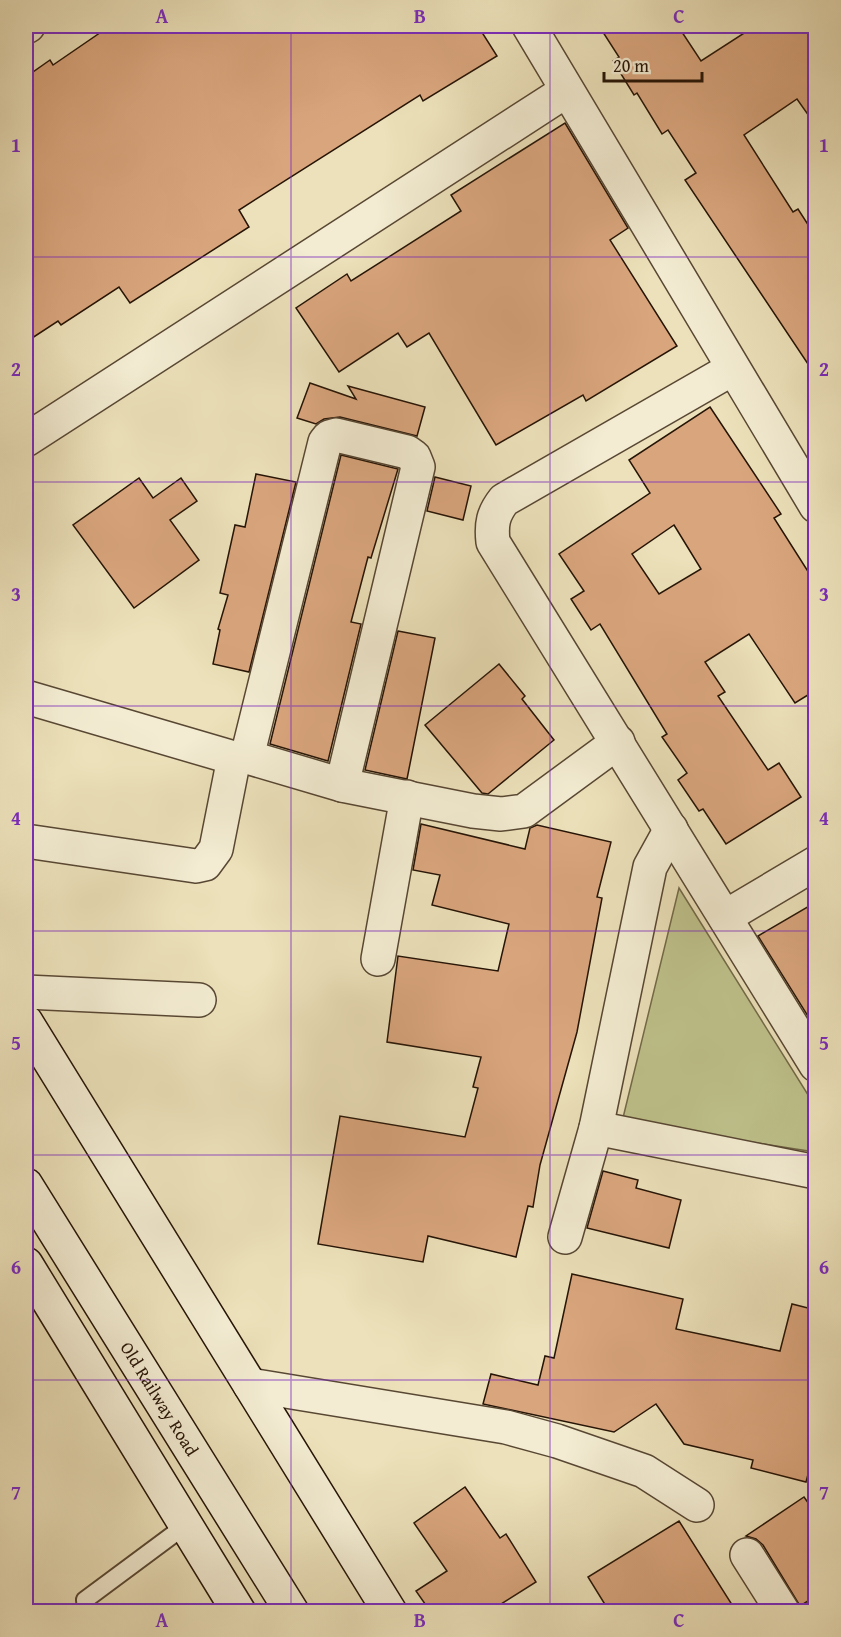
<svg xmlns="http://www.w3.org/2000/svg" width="841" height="1637" font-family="'Gentium Book Plus',serif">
  <rect width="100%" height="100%" fill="#ece1ba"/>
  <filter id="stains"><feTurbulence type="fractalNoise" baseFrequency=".00333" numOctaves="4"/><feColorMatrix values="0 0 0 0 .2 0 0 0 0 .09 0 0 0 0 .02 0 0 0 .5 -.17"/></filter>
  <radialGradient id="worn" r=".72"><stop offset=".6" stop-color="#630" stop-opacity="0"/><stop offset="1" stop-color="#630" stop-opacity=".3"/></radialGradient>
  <path fill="#bec18b" stroke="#726a48" stroke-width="1.5" d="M679 888 815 1106V1152L622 1122Z"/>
  <g fill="#d9a57d" stroke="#261406" stroke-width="1.5" fill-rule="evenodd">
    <path d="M110 26H478L497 56 423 101 420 95 239 210 249 227 130 303 119 287 61 325 58 321 26 342V77L50 60 53 65Z"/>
    <path d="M599 26H678L701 61 755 26H816V126L797 99 744 135 793 212 798 209 816 237V376L685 180 696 173 668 130 662 134 637 93 634 95 613 61 619 57Z"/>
    <path d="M565 123 628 228 610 240 677 346 586 401 583 395 496 445 429 333 407 347 398 333 339 372 296 308 347 274 351 281 461 211 451 195Z"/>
    <path d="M310 383 356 399 348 386 425 407 417 436 340 417 324 419 316 424 297 418Z"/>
    <path d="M710 407 781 514 774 518 816 584V690L795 703 749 634 705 662 725 692 718 696 768 770 779 763 801 797 726 844 703 809 699 811 678 780 687 773 662 737 667 734 600 624 591 630 571 599 584 591 559 554 650 493 629 460ZM674 525 701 569 659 594 632 554Z"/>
    <path d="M341 455 398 469 371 558 368 557 351 622 361 624 328 761 270 744Z"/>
    <path d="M256 474 296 482 249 672 213 664 220 630 218 629 228 595 220 593 235 525 245 527Z"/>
    <path d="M435 477 471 486 463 520 427 511Z"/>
    <path d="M139 478 153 498 181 478 197 501 170 520 199 560 134 608 73 525Z"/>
    <path d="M398 631 435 638 407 779 365 770Z"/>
    <path d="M499 664 525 696 522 699 554 740 488 794 482 793 425 725Z"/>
    <path d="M421 824 525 849 530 828 537 825 611 842 597 897 602 898 577 1032 540 1165 533 1207 528 1206 516 1257 428 1236 423 1262 318 1244 340 1116 465 1137 478 1088 473 1087 481 1057 387 1042 398 956 498 971 509 924 432 905 440 875 413 870Z"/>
    <path d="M816 902V1029L758 936Z"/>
    <path d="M603 1171 638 1180 636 1188 681 1200 669 1248 587 1228Z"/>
    <path d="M572 1274 683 1299 676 1329 780 1351 792 1304 816 1310V1444L806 1482 751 1468 753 1460 684 1444 656 1404 614 1432 483 1404 491 1374 538 1385 545 1356 554 1358Z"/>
    <path d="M465 1487 500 1538 506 1534 536 1582 490 1611H430L416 1591 447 1571 414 1523Z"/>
    <path d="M804 1497 816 1514V1596L800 1606 763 1545 756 1539 746 1536Z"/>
    <path d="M679 1521 736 1611H609L588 1577Z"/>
  </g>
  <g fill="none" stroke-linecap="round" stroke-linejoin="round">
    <defs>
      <path id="lane" d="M86 1609 85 1600 186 1525"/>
      <g id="street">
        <path d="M529 26 816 506"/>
        <path d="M26 27 28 26"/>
        <path d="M732 369 504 500C493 514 491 524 493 542L816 1065"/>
        <path d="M26 440 566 91"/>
        <path d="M26 697 234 758 247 757 342 785 473 811 501 814 524 811 618 742"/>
        <path d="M247 757 325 442 329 437 336 435 407 452 414 457 418 467 342 785"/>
        <path d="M26 841 196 866 205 864 216 849 234 758"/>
        <path d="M725 917 816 863"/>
        <path d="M378 959 407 797"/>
        <path d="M26 992 199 1000"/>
        <path d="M596 1128 816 1172"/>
        <path d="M565 1237 596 1128 650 867 671 829"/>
        <path d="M250 1385 506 1427 557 1441 644 1471 697 1505"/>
        <path d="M747 1555 783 1612"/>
      </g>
      <g id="secondary">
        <path d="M26 1022 390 1612"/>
        <path id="s1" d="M26 1185 292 1612"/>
        <path d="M26 1264 239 1612"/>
      </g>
    </defs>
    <use href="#lane" stroke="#584733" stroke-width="20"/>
    <use href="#street" stroke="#584733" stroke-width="36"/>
    <use href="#secondary" stroke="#261406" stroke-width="36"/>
    <use href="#lane" stroke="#f3ecd2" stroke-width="16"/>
    <use href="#street" stroke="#f3ecd2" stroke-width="33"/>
    <use href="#secondary" stroke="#f3ecd2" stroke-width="33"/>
  </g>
  <path fill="none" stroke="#7b2cbf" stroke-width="1.5" stroke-opacity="0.55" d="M291 26V1612M550 26V1612M26 257H816M26 482H816M26 706H816M26 931H816M26 1155H816M26 1380H816"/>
  <g text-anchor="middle" stroke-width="4.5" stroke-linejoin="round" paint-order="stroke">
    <g font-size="18" fill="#261406" stroke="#f3ecd2">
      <text dy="6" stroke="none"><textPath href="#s1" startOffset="252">Old Railway Road</textPath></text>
    </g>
  </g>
  <rect width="841" height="1637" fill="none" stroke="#ece1ba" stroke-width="66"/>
  <path d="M604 72v9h98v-9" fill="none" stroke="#261406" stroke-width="3"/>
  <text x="613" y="72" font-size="18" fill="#261406" stroke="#f3ecd2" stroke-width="4.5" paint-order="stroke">20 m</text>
  <rect x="33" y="33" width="775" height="1571" fill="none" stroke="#7b2cbf" stroke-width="2"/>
  <g font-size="20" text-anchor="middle" font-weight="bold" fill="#7b2cbf">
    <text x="162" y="23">A</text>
    <text x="420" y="23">B</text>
    <text x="679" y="23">C</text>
    <text x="16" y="152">1</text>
    <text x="824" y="152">1</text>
    <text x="16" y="376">2</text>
    <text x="824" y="376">2</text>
    <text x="16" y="601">3</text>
    <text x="824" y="601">3</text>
    <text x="16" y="825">4</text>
    <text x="824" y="825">4</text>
    <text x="16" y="1050">5</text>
    <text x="824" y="1050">5</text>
    <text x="16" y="1274">6</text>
    <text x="824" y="1274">6</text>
    <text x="16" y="1499">7</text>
    <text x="824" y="1499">7</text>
    <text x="162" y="1627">A</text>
    <text x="420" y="1627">B</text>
    <text x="679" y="1627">C</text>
  </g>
  <rect width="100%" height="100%" filter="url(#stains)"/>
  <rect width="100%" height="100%" fill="url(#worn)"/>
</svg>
